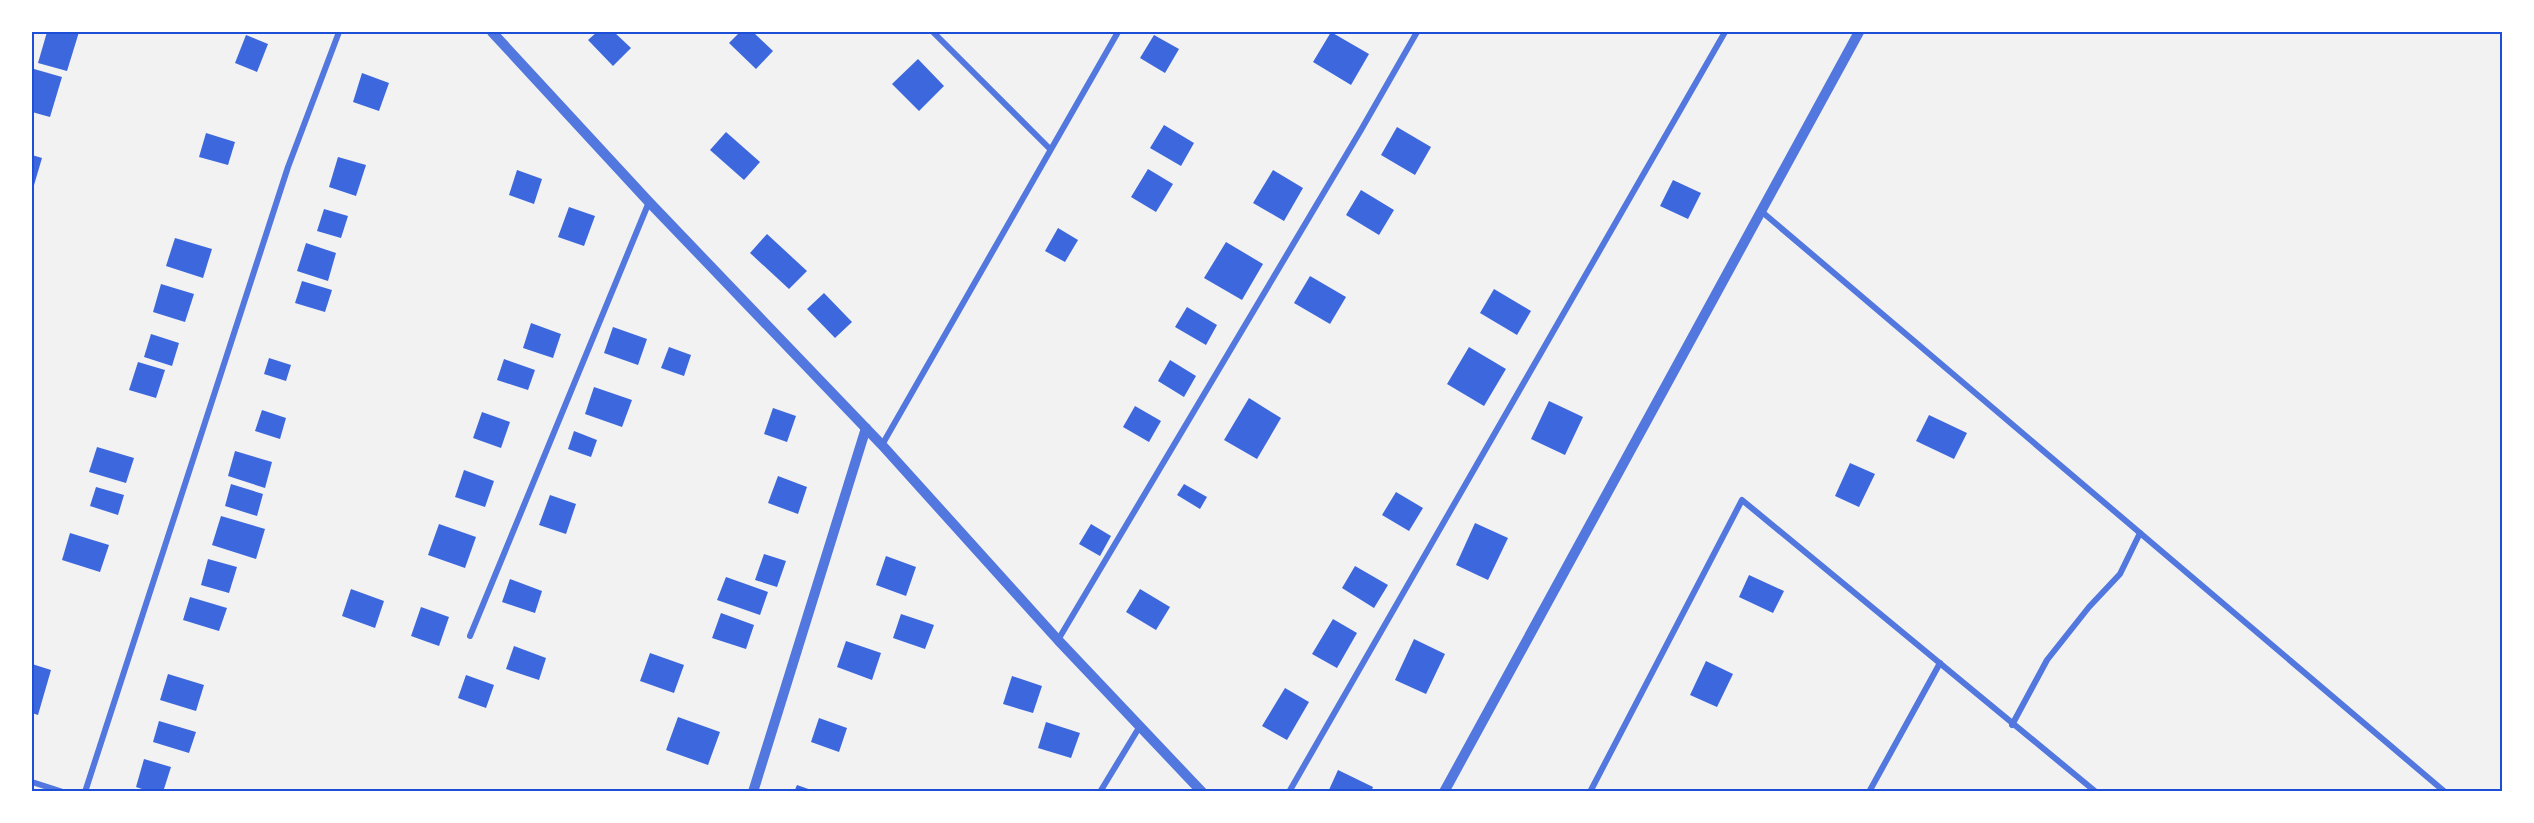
<svg xmlns="http://www.w3.org/2000/svg" width="2534" height="823" font-family="'DejaVu Sans',sans-serif">
  <rect width="100%" height="100%" fill="#f2f2f2"/>
  <g fill="#3d67dc">
    <path d="M47 32H79L67 71 38 63Z"/>
    <path d="M597 32H614L631 48 613 66 588 40Z"/>
    <path d="M740 32H753L773 51 756 69 729 43Z"/>
    <path d="M1331 32 1369 54 1351 85 1313 62Z"/>
    <path d="M246 35 268 44 257 72 235 63Z"/>
    <path d="M1154 35 1179 49 1165 73 1140 58Z"/>
    <path d="M918 59 944 86 919 111 892 84Z"/>
    <path d="M34 69 62 77 50 117 32 112V77Z"/>
    <path d="M362 73 389 83 379 111 353 102Z"/>
    <path d="M1164 125 1194 143 1181 166 1150 148Z"/>
    <path d="M1397 127 1431 147 1415 175 1381 155Z"/>
    <path d="M726 132 760 162 744 180 710 150Z"/>
    <path d="M206 133 235 142 228 165 199 157Z"/>
    <path d="M32 155 42 158 32 192Z"/>
    <path d="M338 157 366 165 356 196 329 187Z"/>
    <path d="M1148 169 1173 184 1156 212 1131 197Z"/>
    <path d="M517 170 542 179 534 204 509 195Z"/>
    <path d="M1273 170 1303 188 1284 221 1253 203Z"/>
    <path d="M1673 180 1701 193 1688 219 1660 206Z"/>
    <path d="M1361 190 1394 210 1379 235 1346 215Z"/>
    <path d="M569 207 595 216 584 246 558 237Z"/>
    <path d="M324 209 348 216 341 238 317 231Z"/>
    <path d="M1058 228 1078 240 1065 262 1045 251Z"/>
    <path d="M767 234 807 271 789 289 750 253Z"/>
    <path d="M175 238 212 249 203 278 166 266Z"/>
    <path d="M1226 242 1263 264 1242 300 1204 278Z"/>
    <path d="M306 243 336 253 328 281 297 271Z"/>
    <path d="M1310 276 1346 297 1330 324 1294 303Z"/>
    <path d="M302 281 332 290 325 312 295 303Z"/>
    <path d="M161 284 194 294 185 322 153 312Z"/>
    <path d="M1494 289 1531 311 1517 335 1480 313Z"/>
    <path d="M824 293 852 322 835 338 807 309Z"/>
    <path d="M1187 307 1217 325 1206 345 1175 327Z"/>
    <path d="M531 323 561 334 553 358 523 348Z"/>
    <path d="M613 327 647 339 638 365 604 353Z"/>
    <path d="M151 334 179 343 172 366 144 357Z"/>
    <path d="M669 347 691 355 684 376 661 368Z"/>
    <path d="M1469 347 1506 369 1484 406 1447 384Z"/>
    <path d="M269 358 291 365 286 381 264 374Z"/>
    <path d="M504 359 535 370 528 390 497 380Z"/>
    <path d="M1170 360 1196 376 1184 397 1158 381Z"/>
    <path d="M138 362 165 370 156 398 129 390Z"/>
    <path d="M594 387 632 400 622 427 585 414Z"/>
    <path d="M1249 398 1281 418 1257 459 1224 440Z"/>
    <path d="M1549 401 1583 417 1565 455 1531 439Z"/>
    <path d="M1135 406 1161 421 1149 442 1123 427Z"/>
    <path d="M773 408 796 416 787 442 764 434Z"/>
    <path d="M262 410 286 418 280 439 255 431Z"/>
    <path d="M482 412 510 422 501 448 473 438Z"/>
    <path d="M1929 415 1967 433 1954 459 1916 441Z"/>
    <path d="M574 431 597 440 591 457 568 449Z"/>
    <path d="M97 447 134 458 126 483 89 472Z"/>
    <path d="M235 451 272 462 265 488 228 476Z"/>
    <path d="M1850 463 1875 474 1859 507 1835 496Z"/>
    <path d="M464 470 494 481 485 507 455 497Z"/>
    <path d="M778 476 807 487 798 514 768 503Z"/>
    <path d="M231 484 263 494 257 516 225 506Z"/>
    <path d="M1184 484 1207 497 1200 509 1177 495Z"/>
    <path d="M96 487 124 495 118 515 90 506Z"/>
    <path d="M1396 492 1423 508 1409 531 1382 515Z"/>
    <path d="M550 495 576 504 566 534 539 525Z"/>
    <path d="M221 516 265 529 256 559 212 545Z"/>
    <path d="M1475 523 1508 538 1488 580 1456 565Z"/>
    <path d="M439 524 476 537 465 568 428 555Z"/>
    <path d="M1091 524 1111 536 1100 556 1079 544Z"/>
    <path d="M70 533 109 545 100 572 62 560Z"/>
    <path d="M764 554 786 561 777 587 755 580Z"/>
    <path d="M886 556 916 567 906 596 876 585Z"/>
    <path d="M208 559 237 567 229 593 201 585Z"/>
    <path d="M1355 566 1388 585 1374 608 1342 588Z"/>
    <path d="M1749 575 1784 591 1773 613 1739 597Z"/>
    <path d="M726 577 768 592 760 615 717 600Z"/>
    <path d="M510 579 542 591 535 613 502 602Z"/>
    <path d="M351 589 384 601 375 628 342 616Z"/>
    <path d="M1140 589 1170 607 1156 630 1126 612Z"/>
    <path d="M190 597 227 608 219 631 183 620Z"/>
    <path d="M421 607 449 617 439 646 411 636Z"/>
    <path d="M721 613 754 625 746 649 712 638Z"/>
    <path d="M901 614 934 625 925 649 893 638Z"/>
    <path d="M1333 619 1357 633 1337 668 1312 654Z"/>
    <path d="M1414 639 1445 654 1426 694 1395 680Z"/>
    <path d="M846 641 881 653 872 680 837 667Z"/>
    <path d="M514 646 546 658 539 680 506 669Z"/>
    <path d="M650 653 684 665 674 693 640 681Z"/>
    <path d="M1706 661 1733 674 1717 707 1690 695Z"/>
    <path d="M32 664 51 670 38 715 32 713Z"/>
    <path d="M168 674 204 685 196 711 160 700Z"/>
    <path d="M466 675 494 685 486 708 458 698Z"/>
    <path d="M1012 676 1042 686 1033 713 1003 704Z"/>
    <path d="M1285 688 1309 702 1287 740 1262 726Z"/>
    <path d="M678 717 720 732 708 765 666 750Z"/>
    <path d="M819 718 847 728 839 752 811 742Z"/>
    <path d="M159 721 196 732 189 753 153 742Z"/>
    <path d="M1046 722 1080 733 1071 758 1038 748Z"/>
    <path d="M144 759 171 767 163 792H151L136 787Z"/>
    <path d="M1338 770 1373 787 1371 792H1328Z"/>
    <path d="M797 785 814 791V792H794Z"/>
  </g>
  <g fill="none" stroke-linecap="round" stroke-linejoin="round">
    <g stroke="#5277de" stroke-width="6">
      <path d="M933 32 1049 148"/>
      <path d="M1761 211 2445 792"/>
      <path d="M882 445 1118 32"/>
      <path d="M470 636 649 202"/>
      <path d="M1058 640 1361 130 1417 32"/>
      <path d="M2012 725 2047 660 2089 607 2120 574 2140 533"/>
      <path d="M32 782 63 792"/>
      <path d="M85 792 288 167 339 32"/>
      <path d="M1100 792 1140 726"/>
      <path d="M1289 792 1725 32"/>
      <path d="M1590 792 1742 500 2096 792"/>
      <path d="M1869 792 1940 663"/>
    </g>
    <g stroke="#5277de" stroke-width="10">
      <path d="M492 32 649 202 882 445 1058 640 1202 792"/>
      <path d="M753 792 866 428"/>
      <path d="M1444 792 1859 32"/>
    </g>
  </g>
  <rect width="2534" height="823" fill="none" stroke="#ffffff" stroke-width="66"/>
  <rect x="33" y="33" width="2468" height="757" fill="none" stroke="#1d4ed8" stroke-width="2"/>
</svg>
